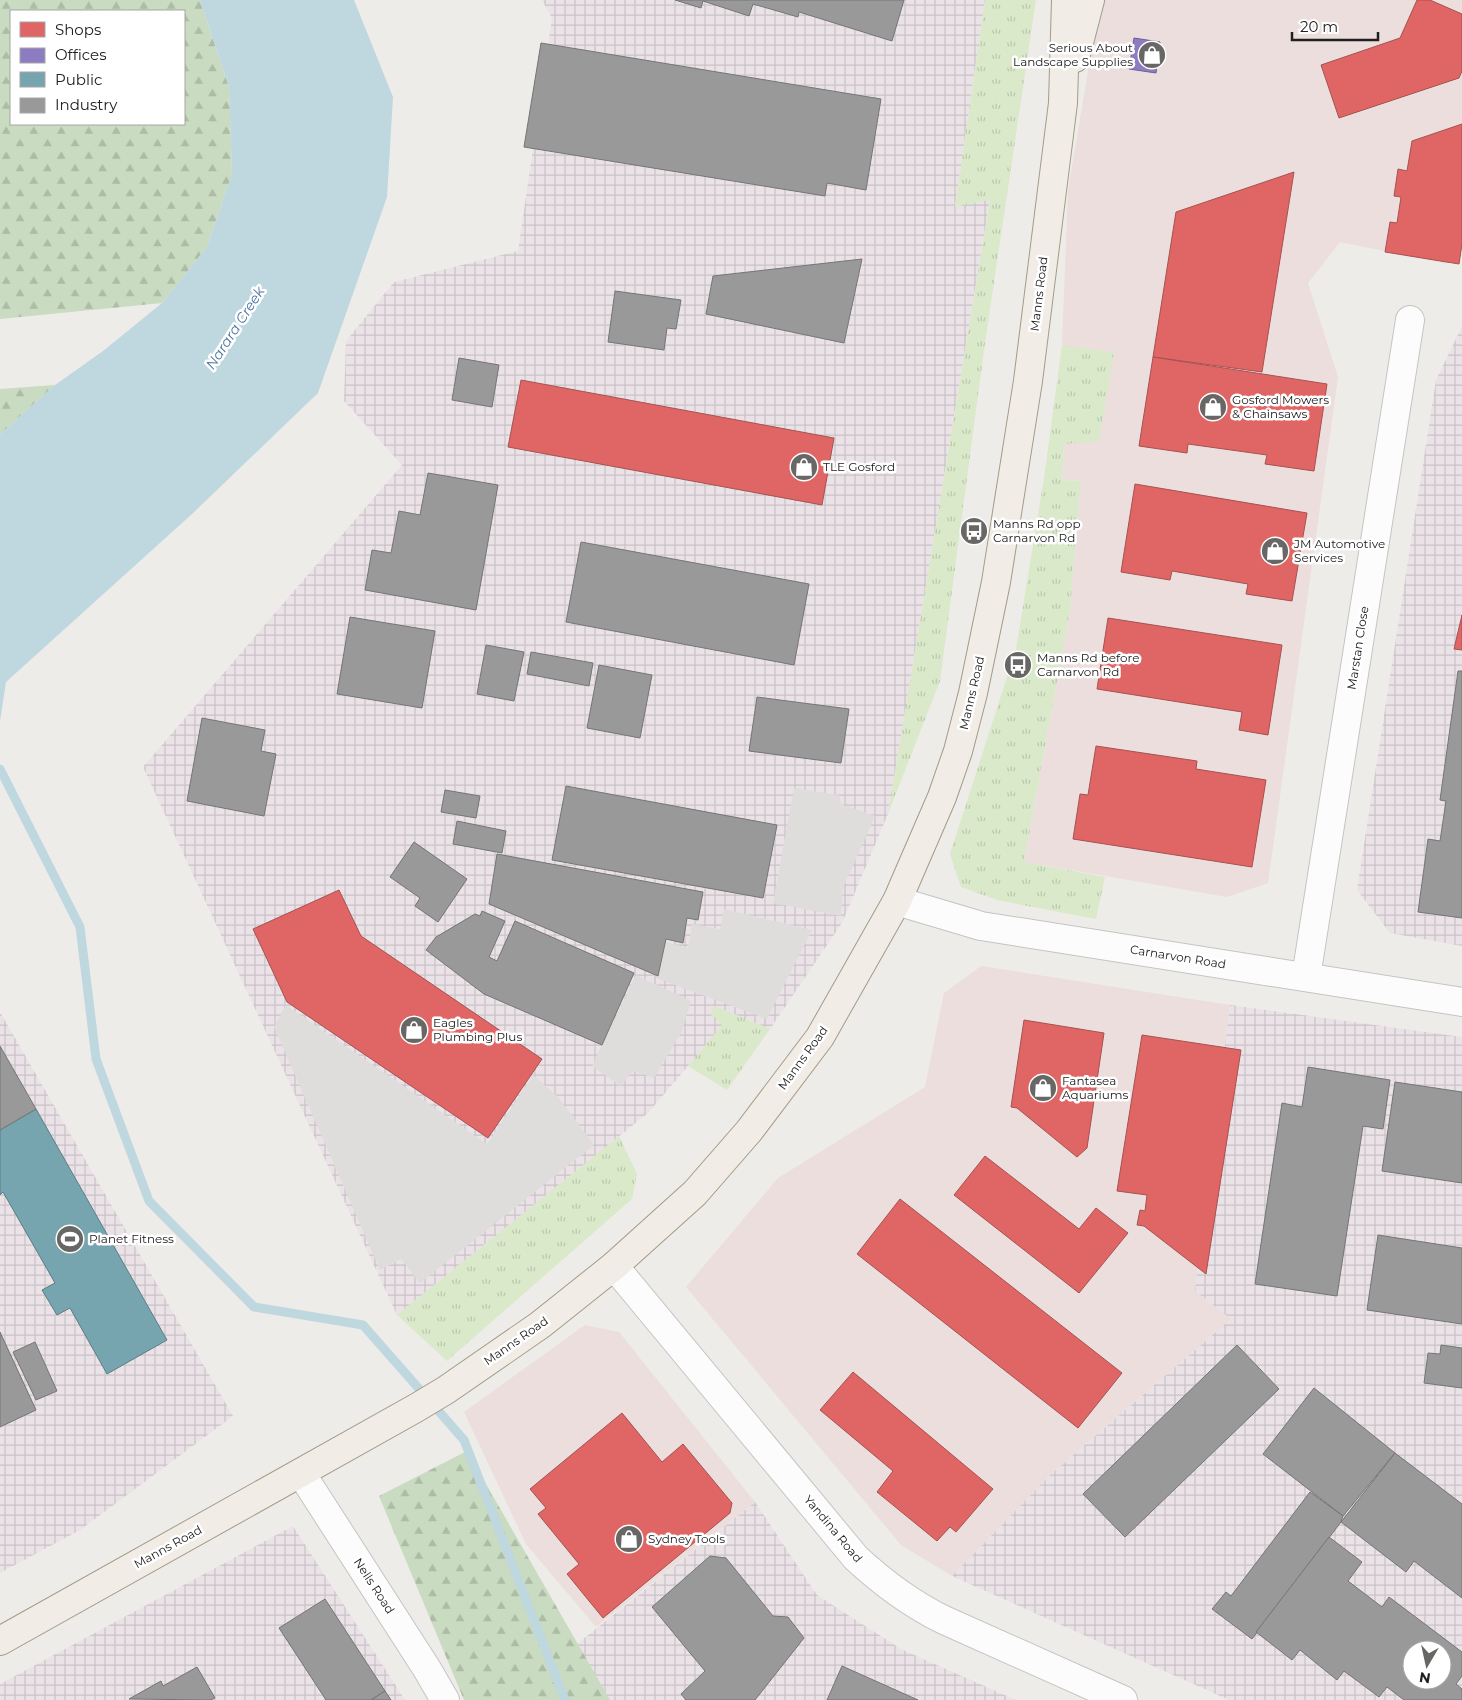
<svg xmlns="http://www.w3.org/2000/svg" width="1462" height="1700" font-family="Montserrat,sans-serif">
  <defs>
    <pattern id="industrial-grid" width="8" height="8" patternUnits="userSpaceOnUse" patternTransform="scale(1.25)"><rect width="8" height="8" fill="#ebe2e7"/><path d="M0 4h8M4 0v8" fill="none" stroke="#c9c2c6"/></pattern>
    <pattern id="grass-tufts" width="24" height="20" patternUnits="userSpaceOnUse" patternTransform="scale(1.25)"><rect width="24" height="20" fill="#dae9ca"/><path d="M3 7l-1-3M5 7V3M7 7l1-3M15 17l-1-3M17 17v-4M19 17l1-3" fill="none" stroke="#bbc8ad"/></pattern>
    <pattern id="forest-firs" width="22" height="20" patternUnits="userSpaceOnUse" patternTransform="scale(1.25)"><rect width="22" height="20" fill="#c9dbc0"/><path d="M5 1l3.5 6h-7zM16 11l3.5 6h-7z" fill="#acbca5"/></pattern>
  </defs>
  <rect width="100%" height="100%" fill="#eeece9"/>
  <g fill="#ebdedc">
    <path d="M1100 0H1462V190L1447 264 1340 242 1308 283 1338 377 1268 883 1227 897 1024 862 1070 610 1081 481 1062 480 1064 443 1113 352 1062 345 1068 190Z"/>
    <path d="M981 966 1230 1005 1195 1291 1231 1319 1050 1475 952 1576 901 1545 686 1287 778 1178 925 1087 944 993Z"/>
    <path d="M585 1325 619 1332 755 1502 596 1627 526 1544 464 1412Z"/>
  </g>
  <g fill="url(#industrial-grid)" fill-rule="evenodd">
    <path d="M542 0H985L955 206 990 199 888 814 842 923 770 1029 714 1006 723 1025 648 1113 397 1315 143 767 402 465 344 401 346 341 394 282 518 251 552 18Z"/>
    <path d="M1462 326V946L1390 933 1357 890 1436 380Z"/>
    <path d="M1230 1005 1462 1037V1700H1229L952 1576 1050 1475 1231 1319 1195 1291ZM1412 1650H1442V1680H1412Z"/>
    <path d="M0 1012 233 1416 80 1530 0 1573Z"/>
    <path d="M755 1502 817 1595 901 1649 1016 1700H604L568 1651Z"/>
    <path d="M293 1526 405 1700H0V1684Z"/>
  </g>
  <g fill="url(#grass-tufts)">
    <path d="M985 0H1036L985 343 940 681 888 814 990 200 955 207Z"/>
    <path d="M1062 345 1114 352 1099 441 1064 444 1062 480 1081 481 1070 610 1024 862 1105 877 1096 919 997 900 961 887 950 854 1016 649 1044 478Z"/>
    <path d="M715 1006 770 1029 727 1090 688 1066 722 1025 710 1014Z"/>
    <path d="M619 1136 637 1174 632 1199 447 1361 397 1315Z"/>
  </g>
  <g fill="url(#forest-firs)" fill-rule="evenodd">
    <path d="M0 0H200L229 87 232 174 207 247 162 303 0 319ZM11 11H184V124H11Z"/>
    <path d="M55 385 0 434V389Z"/>
    <path d="M467 1451 610 1700H464L379 1496Z"/>
  </g>
  <g fill="#dedddc">
    <path d="M794 788 839 795 841 804 875 816 843 888 841 916 773 903Z"/>
    <path d="M724 909 812 930 767 1019 656 978 659 940 688 948 692 924 720 929Z"/>
    <path d="M636 975 691 1001 681 1033 654 1078 633 1071 621 1086 592 1066Z"/>
    <path d="M286 1005 487 1144 533 1075 558 1097 594 1145 420 1283 401 1259 380 1270 274 1027Z"/>
  </g>
  <path fill="#bfd7df" d="M200 0H354L393 97 387 197 318 393 192 514 6 682 0 721V434L55 385 103 351 162 303 207 247 232 174 229 87Z"/>
  <g fill="#e06666" stroke="#a65151">
    <path d="M1417 0H1430L1462 14V71L1459 78 1339 118 1321 65 1400 38Z"/>
    <path d="M1462 124V244L1459 264 1385 252 1390 222 1397 223 1401 197 1394 196 1398 169 1407 171 1412 141Z"/>
    <path d="M1294 172 1262 372 1153 357 1176 212Z"/>
    <path d="M1153 357 1327 384 1314 471 1265 464 1267 455 1188 444 1187 453 1139 446Z"/>
    <path d="M521 380 834 438 822 505 508 447Z"/>
    <path d="M1135 484 1307 513 1292 601 1246 594 1248 584 1172 571 1170 580 1121 572Z"/>
    <path d="M1462 615V650L1454 649Z"/>
    <path d="M1108 618 1282 645 1268 735 1239 730 1242 712 1097 689Z"/>
    <path d="M1096 746 1197 761 1196 769 1266 780 1252 867 1073 839 1080 794 1088 795Z"/>
    <path d="M339 890 361 936 542 1059 488 1138 287 1002 253 929Z"/>
    <path d="M1024 1020 1104 1033 1087 1148 1077 1157 1017 1108 1011 1107Z"/>
    <path d="M1142 1035 1241 1050 1206 1274 1144 1226 1137 1225 1140 1210 1145 1211 1147 1195 1117 1191Z"/>
    <path d="M985 1156 1079 1229 1096 1208 1128 1233 1079 1293 954 1195Z"/>
    <path d="M900 1199 1122 1373 1078 1428 857 1254Z"/>
    <path d="M853 1372 993 1489 956 1532 950 1527 937 1541 877 1492 893 1471 820 1410Z"/>
    <path d="M622 1413 662 1462 683 1444 732 1503 730 1513 603 1618 567 1574 579 1564 538 1514 546 1508 530 1489Z"/>
  </g>
  <path fill="#8e7cc3" stroke="#6d6092" d="M1134 38 1160 42 1156 73 1129 69Z"/>
  <path fill="#76a5af" stroke="#5c7d84" d="M36 1109 167 1340 107 1374 70 1308 57 1315 42 1290 55 1283 3 1192 0 1195V1130Z"/>
  <g fill="#999" stroke="#757575" fill-rule="evenodd">
    <path d="M675 0H904L892 41 799 12 798 17 753 4 749 16 703 1 701 8Z"/>
    <path d="M541 43 881 99 866 190 827 183 825 196 524 147Z"/>
    <path d="M862 259 844 343 706 314 713 276Z"/>
    <path d="M615 291 681 300 676 329 667 328 664 350 608 342Z"/>
    <path d="M459 358 499 365 492 407 452 400Z"/>
    <path d="M428 473 498 485 476 610 365 590 372 550 391 553 399 511 420 515Z"/>
    <path d="M581 542 809 584 794 665 566 622Z"/>
    <path d="M350 617 435 631 422 708 337 694Z"/>
    <path d="M486 645 524 652 514 701 477 694Z"/>
    <path d="M531 652 593 663 589 686 527 674Z"/>
    <path d="M599 665 652 675 640 738 587 728Z"/>
    <path d="M1458 671H1462V918L1418 912 1428 839 1440 841 1446 801 1440 800Z"/>
    <path d="M757 697 849 709 841 763 749 751Z"/>
    <path d="M202 718 265 730 261 751 276 754 264 816 187 801Z"/>
    <path d="M566 786 777 825 763 898 552 860Z"/>
    <path d="M445 790 480 796 476 818 441 812Z"/>
    <path d="M457 821 506 831 502 853 453 844Z"/>
    <path d="M414 842 467 879 438 922 415 906 420 898 390 877Z"/>
    <path d="M497 854 703 892 698 920 687 918 683 943 666 939 658 976 489 904Z"/>
    <path d="M482 911 505 921 489 957 497 961 515 921 634 973 602 1045 484 994 426 950 436 937 475 914 480 916Z"/>
    <path d="M0 1046 36 1109 0 1130Z"/>
    <path d="M1308 1067 1390 1080 1383 1129 1363 1126 1337 1296 1255 1284 1282 1103 1302 1107Z"/>
    <path d="M1395 1082 1462 1092V1183L1382 1171Z"/>
    <path d="M1378 1235 1462 1248V1324L1367 1310Z"/>
    <path d="M0 1332 36 1410 0 1427Z"/>
    <path d="M35 1342 57 1391 36 1400 13 1352Z"/>
    <path d="M1237 1345 1279 1389 1125 1537 1083 1494Z"/>
    <path d="M1441 1345 1462 1348V1388L1424 1383 1428 1353 1440 1354Z"/>
    <path d="M1314 1388 1395 1453 1343 1516 1263 1454Z"/>
    <path d="M1395 1453 1462 1504V1598L1414 1561 1406 1572 1341 1522Z"/>
    <path d="M1310 1492 1343 1516 1341 1522 1252 1639 1212 1609 1226 1592 1231 1596Z"/>
    <path d="M1329 1537 1362 1562 1348 1581 1382 1607 1389 1597 1462 1652V1676L1456 1684 1462 1689V1700H1404L1387 1687 1379 1697 1344 1671 1337 1680 1300 1650 1292 1660 1256 1632ZM1412 1650H1442V1680H1412Z"/>
    <path d="M710 1556 726 1558 773 1616 788 1617 804 1638 755 1700H686L681 1694 705 1671 652 1607Z"/>
    <path d="M325 1599 385 1691 371 1700H326L279 1628Z"/>
    <path d="M842 1666 918 1700H827Z"/>
    <path d="M197 1667 215 1698 211 1700 129 1699 161 1681 163 1686Z"/>
    <path d="M385 1691 391 1700H371Z"/>
  </g>
  <g fill="none" stroke-linecap="round" stroke-linejoin="round">
    <path stroke="#bfd7df" stroke-width="9" d="M0 769 80 927 96 1059 149 1201 254 1307 363 1325 464 1440 565 1700"/>
    <defs>
      <g id="minor">
        <path d="M897 901 981 926 1462 1002"/>
        <path d="M1306 977 1410 320"/>
        <path d="M614 1266 856 1558C883 1583 911 1604 944 1620L1123 1700"/>
        <path d="M301 1473 427 1669 445 1700"/>
      </g>
      <g id="major">
        <path d="M1075 58 1090 0"/>
        <path d="M0 1641 416 1408 446 1390 540 1325 614 1266 695 1193 749 1131 820 1037 897 901 942 797 958 751 973 693 996 582 1028 381 1063 103 1066 0"/>
      </g>
    </defs>
    <use href="#minor" stroke="#c5c4c3" stroke-width="30"/>
    <use href="#major" stroke="#a39b87" stroke-width="30"/>
    <use href="#minor" stroke="#fcfcfc" stroke-width="28"/>
    <use href="#major" stroke="#f1ece6" stroke-width="28"/>
  </g>
  <defs>
    <symbol id="shop-disc" viewBox="-11 -11 22 22"><circle r="9.5" fill="#686766" stroke="#fff"/><path d="M-5-2.5h2.3a2.7 3.5 0 0 1 5.4 0H5L5.5 6h-11ZM-1.5-2.5h3a1.5 2.3 0 0 0-3 0Z" fill="#fff"/></symbol>
    <symbol id="bus-disc" viewBox="-11 -11 22 22"><circle r="9.5" fill="#686766" stroke="#fff"/><path d="M-5-6H5V4H4V6H2V4H-2V6H-4V4H-5ZM-3.5-4V0h7V-4ZM-3.5 1.2v1.5H-2V1.2ZM2 1.2v1.5H3.5V1.2Z" fill="#fff"/></symbol>
    <symbol id="stadium-disc" viewBox="-11 -11 22 22"><circle r="9.5" fill="#686766" stroke="#fff"/><path d="M0-5a6.5 5 0 1 0 0 10a6.5 5 0 1 0 0-10ZM-3.5-1.8h7v3.6h-7Z" fill="#fff"/></symbol>
  </defs>
  <g fill-rule="evenodd">
    <use href="#shop-disc" x="1136" y="39" width="32" height="32"/>
    <use href="#shop-disc" x="1197" y="391" width="32" height="32"/>
    <use href="#shop-disc" x="788" y="451" width="32" height="32"/>
    <use href="#bus-disc" x="958" y="515" width="32" height="32"/>
    <use href="#shop-disc" x="1259" y="535" width="32" height="32"/>
    <use href="#bus-disc" x="1002" y="649" width="32" height="32"/>
    <use href="#shop-disc" x="398" y="1014" width="32" height="32"/>
    <use href="#shop-disc" x="1027" y="1072" width="32" height="32"/>
    <use href="#stadium-disc" x="54" y="1223" width="32" height="32"/>
    <use href="#shop-disc" x="613" y="1523" width="32" height="32"/>
  </g>
  <g text-anchor="middle" stroke-width="5" stroke-linejoin="round" paint-order="stroke">
    <g font-size="12" fill="#202020" stroke="#fff" text-anchor="start">
      <text x="1133" y="52" text-anchor="end">Serious About<tspan x="1133" dy="14">Landscape Supplies</tspan></text>
      <text x="1232" y="404">Gosford Mowers<tspan x="1232" dy="14">&amp; Chainsaws</tspan></text>
      <text x="823" y="471">TLE Gosford</text>
      <text x="993" y="528">Manns Rd opp<tspan x="993" dy="14">Carnarvon Rd</tspan></text>
      <text x="1294" y="548">JM Automotive<tspan x="1294" dy="14">Services</tspan></text>
      <text x="1037" y="662">Manns Rd before<tspan x="1037" dy="14">Carnarvon Rd</tspan></text>
      <text x="433" y="1027">Eagles<tspan x="433" dy="14">Plumbing Plus</tspan></text>
      <text x="1062" y="1085">Fantasea<tspan x="1062" dy="14">Aquariums</tspan></text>
      <text x="89" y="1243">Planet Fitness</text>
      <text x="648" y="1543">Sydney Tools</text>
    </g>
    <g font-size="12" fill="#202020" stroke="#fff">
      <text transform="translate(1039 294) rotate(-83)" y="4">Manns Road</text>
      <text transform="translate(1358 648) rotate(-81)" y="4">Marstan Close</text>
      <text transform="translate(972 693) rotate(-77)" y="4">Manns Road</text>
      <text transform="translate(1178 957) rotate(9)" y="4">Carnarvon Road</text>
      <text transform="translate(803 1058) rotate(-54)" y="4">Manns Road</text>
      <text transform="translate(516 1341) rotate(-35)" y="4">Manns Road</text>
      <text transform="translate(833 1529) rotate(50)" y="4">Yandina Road</text>
      <text transform="translate(168 1547) rotate(-29)" y="4">Manns Road</text>
      <text transform="translate(374 1586) rotate(57)" y="4">Nells Road</text>
    </g>
    <g font-size="14" font-style="italic" fill="#4f77a3" stroke="#fff">
      <text transform="translate(235 328) rotate(-57)" y="5">Narara Creek</text>
    </g>
  </g>
  <rect x="10" y="10" width="175" height="115" fill="#ffffff" stroke="#a6a6a6"/>
  <rect x="20" y="22" width="25" height="15" fill="#e06666" stroke="#a6a6a6"/>
  <text x="55" y="35" font-size="15" fill="#202020">Shops</text>
  <rect x="20" y="48" width="25" height="15" fill="#8e7cc3" stroke="#a6a6a6"/>
  <text x="55" y="60" font-size="15" fill="#202020">Offices</text>
  <rect x="20" y="72" width="25" height="15" fill="#76a5af" stroke="#a6a6a6"/>
  <text x="55" y="85" font-size="15" fill="#202020">Public</text>
  <rect x="20" y="98" width="25" height="15" fill="#999999" stroke="#a6a6a6"/>
  <text x="55" y="110" font-size="15" fill="#202020">Industry</text>
  <g transform="translate(1427 1665) rotate(189)"><circle r="24" fill="#ffffff" stroke="#a6a6a6"/>
  <path d="M0-4L9 19L0 12L-9 19Z" fill="#686766"/>
  <text y="-8" font-size="14" font-weight="bold" text-anchor="middle" fill="#202020">N</text>
  </g>
  <path d="M1292 32v8h86v-8" fill="none" stroke="#202020" stroke-width="2.5"/>
  <text x="1300" y="32" font-size="15" fill="#202020" stroke="#ffffff" stroke-width="4" paint-order="stroke">20 m</text>
</svg>
